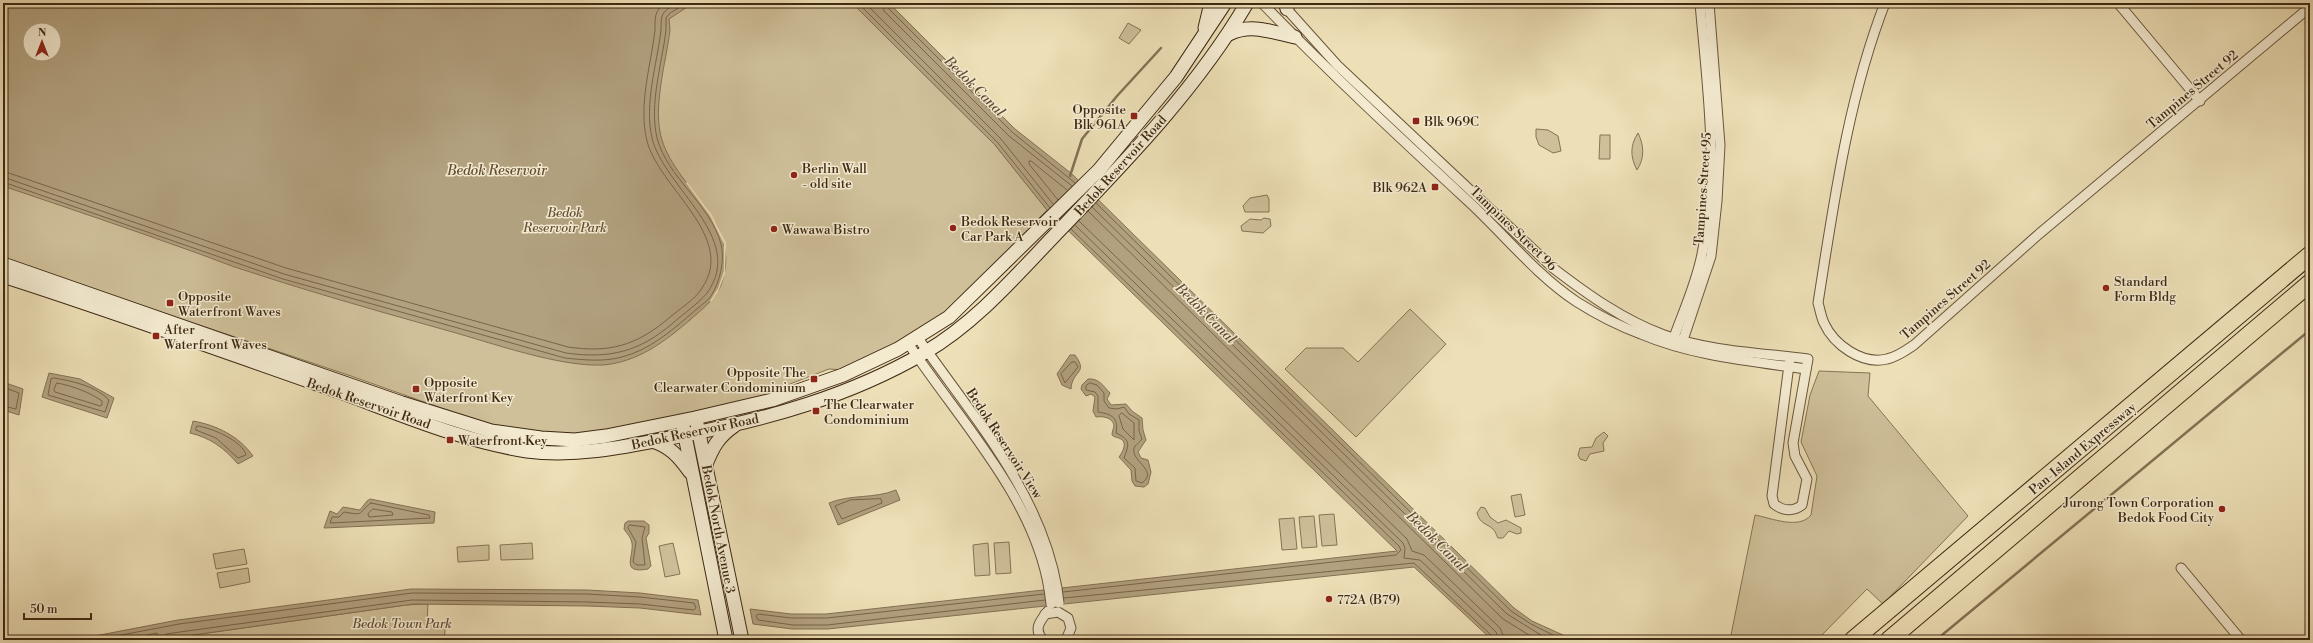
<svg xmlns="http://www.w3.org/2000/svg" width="2313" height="643" font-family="'Libre Bodoni',serif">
  <rect width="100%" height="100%" fill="#eddfb6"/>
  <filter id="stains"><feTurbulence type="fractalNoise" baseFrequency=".005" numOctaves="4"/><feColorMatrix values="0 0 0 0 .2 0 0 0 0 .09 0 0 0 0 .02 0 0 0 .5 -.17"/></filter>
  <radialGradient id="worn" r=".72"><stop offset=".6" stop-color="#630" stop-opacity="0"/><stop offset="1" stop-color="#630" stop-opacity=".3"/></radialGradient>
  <g fill="#cfc09a" stroke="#867456" fill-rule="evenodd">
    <path d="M3 3H852L995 145 1047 210 1031 226 1035 230 967 298 918 334 847 370 829 369 790 384 769 397 575 437 489 425 351 376 3 259ZM30 30H54V54H30Z"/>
    <path d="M1128 23 1141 30 1129 44 1119 38Z"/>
    <path d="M1536 129 1548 130 1558 136 1561 151 1553 153 1539 145 1536 137Z"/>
    <path d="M1638 133C1644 145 1645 158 1637 170 1630 157 1630 145 1638 133Z"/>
    <path d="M1600 135H1610V159H1599Z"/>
    <path d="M1267 195 1269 199V212H1245L1243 206 1250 198Z"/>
    <path d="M1264 218 1270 219 1271 226 1263 233 1242 231 1241 226 1250 219 1261 220Z"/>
    <path d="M1410 309 1446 344 1356 437 1285 369 1306 348H1343L1358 362Z"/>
    <path d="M1819 371 1870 373 1868 396 1968 516 1883 604 1867 589 1817 640H1730L1755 515C1771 518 1799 530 1811 515L1817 476 1801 442 1810 395Z"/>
    <path d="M1604 432 1608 436 1603 443 1604 451 1590 454 1586 461 1580 459 1578 455 1580 448 1592 447 1596 438Z"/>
    <path d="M1521 494 1525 515 1515 517 1511 496Z"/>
    <path d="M1481 507 1485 508 1490 517 1498 523 1506 520 1521 528V533L1517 534 1509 531 1503 538H1498C1496 535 1496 532 1493 529 1486 523 1480 524 1477 513Z"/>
    <path d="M1334 514 1337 545 1322 546 1319 515Z"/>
    <path d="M1314 516 1317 547 1302 548 1299 517Z"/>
    <path d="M1294 518 1297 549 1282 550 1279 519Z"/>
    <path d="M1009 542 1011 573 996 574 994 543Z"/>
    <path d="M532 543 533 559 501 560 500 545Z"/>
    <path d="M673 543 680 574 665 577 659 546Z"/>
    <path d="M988 543 990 575 975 576 973 545Z"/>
    <path d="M489 545V560L458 562 457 547Z"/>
    <path d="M244 549 247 564 216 569 213 554Z"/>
    <path d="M248 568 250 582 220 588 217 573Z"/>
    <path d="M428 604 427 622H446L444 640H158L406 605Z"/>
  </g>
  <g fill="#b2a17f" stroke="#847154" fill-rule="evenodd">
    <path d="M3 3H693L669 19 670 30C666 63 652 108 662 140 678 191 744 223 721 285 715 300 702 309 690 320 664 342 638 362 603 365 559 367 492 343 449 331 381 312 314 293 247 271 230 266 214 259 197 253 133 230 68 208 3 186ZM30 30H54V54H30Z"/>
    <path d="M852 3H889L1015 129 1072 174 1514 608 1532 621 1574 640H1492L1414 567 828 629H792L753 624 750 609 791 614H826L1397 551 1047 210 995 145Z"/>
    <path d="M1070 355H1075C1089 374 1072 370 1071 389L1062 385 1057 374Z"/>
    <path d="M49 373 80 379 114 398 107 418 42 397Z"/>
    <path d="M1088 379C1099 378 1103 386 1110 393L1107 399 1111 405 1126 404 1132 411 1142 418 1143 430 1146 440 1138 452 1141 458 1148 460 1151 472 1148 484 1144 487 1135 486 1132 481 1131 470 1119 457C1122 453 1128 443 1121 439 1118 437 1115 438 1112 435 1112 431 1114 428 1114 425 1112 417 1102 416 1096 417L1093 411 1095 397 1091 394 1086 396 1081 389 1082 385Z"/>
    <path d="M3 382 23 389 19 415 3 410Z"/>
    <path d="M193 421C216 425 239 436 253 456L238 464C224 448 211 438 190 433Z"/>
    <path d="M896 490 900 500 838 525 829 503C851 494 874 499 896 490Z"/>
    <path d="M370 499 435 512 434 523 324 528 330 511 337 514 343 507 360 510 367 501Z"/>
    <path d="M628 521H644L649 525V533L646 538 651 566 648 569C620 574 634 557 632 543 631 537 627 534 624 529L625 523Z"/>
    <path d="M411 589 587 590 640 593 698 600 701 615 640 608 587 606 413 604 158 640H74L178 620Z"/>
  </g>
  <path fill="#eddfb6" d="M687 182 712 215 726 243 725 274 718 292 711 302 710 301 718 288 724 271V244L710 216 686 183Z"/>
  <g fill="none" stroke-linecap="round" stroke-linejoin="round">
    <g stroke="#786549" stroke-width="1">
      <path d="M858 3 998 143 1050 208"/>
      <path d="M865 3 1001 139 1053 204"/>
      <path d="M882 3 884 11 1009 136 1072 186"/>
      <path d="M887 3 888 8 1012 132 1075 183"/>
      <path d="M3 171 286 268 568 347C609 353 636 346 669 318 679 309 695 300 702 288 737 237 659 188 647 141 638 105 651 65 655 30 655 18 654 11 665 3"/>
      <path d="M3 177 284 274 566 353C610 359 639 352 673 323 683 314 698 304 707 293 747 238 664 188 652 138 644 104 657 64 661 30 661 13 662 12 677 3"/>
      <path d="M3 182 283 279 565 358C585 360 603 362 622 357 649 350 670 332 691 314 697 308 706 303 711 296 720 282 725 260 721 244 710 203 668 179 657 138 649 104 662 64 666 30V18L670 13 687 3"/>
      <path d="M1058 200 1029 164V161H1031L1067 190"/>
      <path d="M1096 203 1511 611 1531 624 1563 640"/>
      <path d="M1092 207 1507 614 1549 640"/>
      <path d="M1088 211 1503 619 1537 640"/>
      <path d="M1079 221 1407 539 1412 551 1424 555 1500 628 1505 640"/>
      <path d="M1075 225 1403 543 1405 548 1404 558 1420 560 1496 632 1499 640"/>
      <path d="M1072 362H1075L1078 367 1065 383 1061 374Z"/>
      <path d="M54 378C72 381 96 386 109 400L105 412 48 395 51 379Z"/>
      <path d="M57 383C73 386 89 392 102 401V405L100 406 55 392 54 390Z"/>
      <path d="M1090 383 1097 385 1104 393V401L1109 408 1117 409 1124 407 1129 414 1139 420V431L1142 439C1140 442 1137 444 1135 446 1127 460 1160 470 1142 483L1136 481 1135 468 1124 458C1129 444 1131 440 1116 433 1119 418 1112 414 1098 412V396L1095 392 1086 390V386Z"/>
      <path d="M3 387 19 393 16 409 3 406"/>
      <path d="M1122 413 1134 423V440L1123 429 1119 416Z"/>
      <path d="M197 426C210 427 243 441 246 455L238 458 216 438 196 430Z"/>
      <path d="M881 499 882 503 842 519 835 506 850 500Z"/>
      <path d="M371 503 429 515 430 518 330 523 332 517H339L344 512C366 516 357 513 371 503Z"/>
      <path d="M373 509 392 512 393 515 369 517 368 514Z"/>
      <path d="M630 525 645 527 642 538 645 565H637L633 562 636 542 628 528Z"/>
      <path d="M1063 592 1396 555 1401 550 1399 546 1071 229"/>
      <path d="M1044 594 827 618H791L758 614 756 616 758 620 793 625H827L1045 600"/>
      <path d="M1064 598 1414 563 1492 636 1494 640"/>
      <path d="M95 640 179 624 412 593 587 594 640 597 694 603 696 608 694 610 640 604 587 602 412 600 180 632 166 634 164 640"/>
      <path d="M122 640 157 633 158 640"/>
    </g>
    <g stroke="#847154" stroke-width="2.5">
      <path d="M1070 176 1082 139 1117 96 1161 48"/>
      <path d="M1936 640 2310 330"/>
    </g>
    <defs>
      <g id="street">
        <path d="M1262 3C1328 71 1398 136 1468 201 1504 234 1536 275 1577 302 1596 314 1619 326 1641 334 1693 356 1750 361 1806 369"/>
        <path d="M1885 3C1848 98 1834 202 1818 303 1820 309 1821 317 1824 323 1834 345 1862 365 1887 359 1897 357 1905 351 1914 345L2039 234 2310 7"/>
        <path d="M2118 3 2200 101"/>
        <path d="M1284 6 1337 65 1553 268C1587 294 1623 320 1664 335 1707 351 1762 353 1808 359L1793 443 1795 456 1807 479 1802 505C1793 512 1783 511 1774 504L1772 496 1790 357"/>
        <path d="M918 338C972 416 1040 491 1057 588"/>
        <path d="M908 343C958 419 1034 497 1049 589"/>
        <path d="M1672 343C1682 314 1696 285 1702 254 1720 171 1707 86 1700 3"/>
        <path d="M1681 346 1711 256 1717 201 1720 145 1709 3"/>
        <path d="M2181 568 2241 640"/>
        <path d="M1045 614 1058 612 1068 618 1071 628 1066 640"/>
        <path d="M1043 640C1033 629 1040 621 1048 611"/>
      </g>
      <g id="secondary">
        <path d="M1286 3 1287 9"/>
        <path d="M1205 28 1211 3"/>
        <path d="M1229 34C1251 23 1272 32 1295 37"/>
        <path d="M3 264 402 403 491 431 541 438 575 440 606 436 695 418 772 400 843 375 898 349 949 317 1099 170 1176 77 1225 3"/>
        <path d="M3 276C116 312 228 353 340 392 400 414 462 441 527 451 579 458 633 445 685 435 768 419 850 396 924 353 975 323 1013 279 1053 237 1123 164 1196 90 1247 3"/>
        <path d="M697 424 742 640"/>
        <path d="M683 426 726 640"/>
        <path d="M652 441C670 446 679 457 690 472"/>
        <path d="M706 464C713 447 718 437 734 426"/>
      </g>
      <g id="highway">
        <path d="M1853 640 2310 255"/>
        <path d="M1889 640 2310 283"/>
      </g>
    </defs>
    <use href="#street" stroke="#6a563c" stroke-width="11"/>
    <use href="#secondary" stroke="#3e2913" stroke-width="15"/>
    <use href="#highway" stroke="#3e2913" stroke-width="19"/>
    <use href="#street" stroke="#f3ead0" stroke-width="9"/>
    <use href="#secondary" stroke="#f3ead0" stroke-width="13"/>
    <use href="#highway" stroke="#eddfb6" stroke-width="17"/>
    <defs>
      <g id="street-bridge">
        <path d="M1057 588 1059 603"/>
        <path d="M1049 589 1051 604"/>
      </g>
    </defs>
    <use href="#street-bridge" stroke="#6a563c" stroke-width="11" stroke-linecap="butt"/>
    <use href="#street-bridge" stroke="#f3ead0" stroke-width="9"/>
  </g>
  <g fill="#8f2418" stroke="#f3ead0" stroke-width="1.5">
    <rect x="1130" y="112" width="8" height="8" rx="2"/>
    <rect x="1412" y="117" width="8" height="8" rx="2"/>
    <circle cx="794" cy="175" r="4"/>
    <rect x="1431" y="183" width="8" height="8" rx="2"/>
    <circle cx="953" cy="228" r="4"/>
    <circle cx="774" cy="229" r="4"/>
    <circle cx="2106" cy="288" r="4"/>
    <rect x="166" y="299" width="8" height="8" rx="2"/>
    <rect x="152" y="332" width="8" height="8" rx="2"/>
    <rect x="810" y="375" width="8" height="8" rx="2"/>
    <rect x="412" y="385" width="8" height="8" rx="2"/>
    <rect x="812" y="407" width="8" height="8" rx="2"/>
    <rect x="446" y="436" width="8" height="8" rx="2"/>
    <circle cx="2222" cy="509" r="4"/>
    <circle cx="1329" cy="599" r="4"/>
  </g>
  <g text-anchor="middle" stroke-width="3" stroke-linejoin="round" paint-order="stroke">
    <g font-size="13" fill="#3e2913" stroke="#f3ead0">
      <text transform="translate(2192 89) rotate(-40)" y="5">Tampines Street 92</text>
      <text transform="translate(1120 165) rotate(-48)" y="5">Bedok Reservoir Road</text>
      <text transform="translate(1702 189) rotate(-86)" y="5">Tampines Street 95</text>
      <text transform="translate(1514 228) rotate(44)" y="5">Tampines Street 96</text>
      <text transform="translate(1945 299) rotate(-41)" y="5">Tampines Street 92</text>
      <text transform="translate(369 403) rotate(19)" y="5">Bedok Reservoir Road</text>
      <text transform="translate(695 431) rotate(-12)" y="5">Bedok Reservoir Road</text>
      <text transform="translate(1005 443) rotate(57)" y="5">Bedok Reservoir View</text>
      <text transform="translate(2082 448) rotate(-40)" y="5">Pan-Island Expressway</text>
      <text transform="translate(719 529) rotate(79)" y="5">Bedok North Avenue 3</text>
    </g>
    <g font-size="13" fill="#3e2913" stroke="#f3ead0" text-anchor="start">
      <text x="1126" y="114" text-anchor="end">Opposite<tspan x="1126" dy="15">Blk 961A</tspan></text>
      <text x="1424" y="126">Blk 969C</text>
      <text x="802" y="173">Berlin Wall<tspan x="802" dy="15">- old site</tspan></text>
      <text x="1427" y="192" text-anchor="end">Blk 962A</text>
      <text x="961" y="226">Bedok Reservoir<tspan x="961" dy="15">Car Park A</tspan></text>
      <text x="782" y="234">Wawawa Bistro</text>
      <text x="2114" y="286">Standard<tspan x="2114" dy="15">Form Bldg</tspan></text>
      <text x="178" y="301">Opposite<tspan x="178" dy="15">Waterfront Waves</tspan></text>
      <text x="164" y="334">After<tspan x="164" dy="15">Waterfront Waves</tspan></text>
      <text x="806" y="377" text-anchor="end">Opposite The<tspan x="806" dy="15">Clearwater Condominium</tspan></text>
      <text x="424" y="387">Opposite<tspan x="424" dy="15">Waterfront Key</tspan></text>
      <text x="824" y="409">The Clearwater<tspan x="824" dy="15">Condominium</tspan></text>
      <text x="458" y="445">Waterfront Key</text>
      <text x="2214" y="507" text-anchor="end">Jurong Town Corporation<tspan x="2214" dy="15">Bedok Food City</tspan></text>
      <text x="1337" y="604">772A (B79)</text>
    </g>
    <g font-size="13" font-style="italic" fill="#624f35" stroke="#f3ead0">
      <text x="565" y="217">Bedok<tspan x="565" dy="15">Reservoir Park</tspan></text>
      <text x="402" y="628">Bedok Town Park</text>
    </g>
    <g font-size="14" font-style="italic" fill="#614d33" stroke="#f3ead0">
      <text transform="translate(975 86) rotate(45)" y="5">Bedok Canal</text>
      <text x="497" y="175">Bedok Reservoir</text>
      <text transform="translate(1206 313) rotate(45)" y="5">Bedok Canal</text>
      <text transform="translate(1437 541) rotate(45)" y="5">Bedok Canal</text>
    </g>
  </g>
  <rect width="2313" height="643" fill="none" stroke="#eddfb6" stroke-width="16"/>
  <rect x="4" y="4" width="2305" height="635" fill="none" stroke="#3e2913" stroke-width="2"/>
  <rect x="8" y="8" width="2297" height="627" fill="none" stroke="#3e2913"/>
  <g transform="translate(42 42)"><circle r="19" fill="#f3ead0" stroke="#ab9d84"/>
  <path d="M0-3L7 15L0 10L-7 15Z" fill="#8f2418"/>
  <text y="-6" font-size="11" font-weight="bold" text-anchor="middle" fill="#3e2913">N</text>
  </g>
  <path d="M24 613v6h67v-6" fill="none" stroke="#3e2913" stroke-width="2"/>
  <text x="30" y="613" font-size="12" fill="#3e2913" stroke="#f3ead0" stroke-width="3" paint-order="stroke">50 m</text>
  <rect width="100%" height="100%" filter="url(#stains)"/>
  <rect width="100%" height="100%" fill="url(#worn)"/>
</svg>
